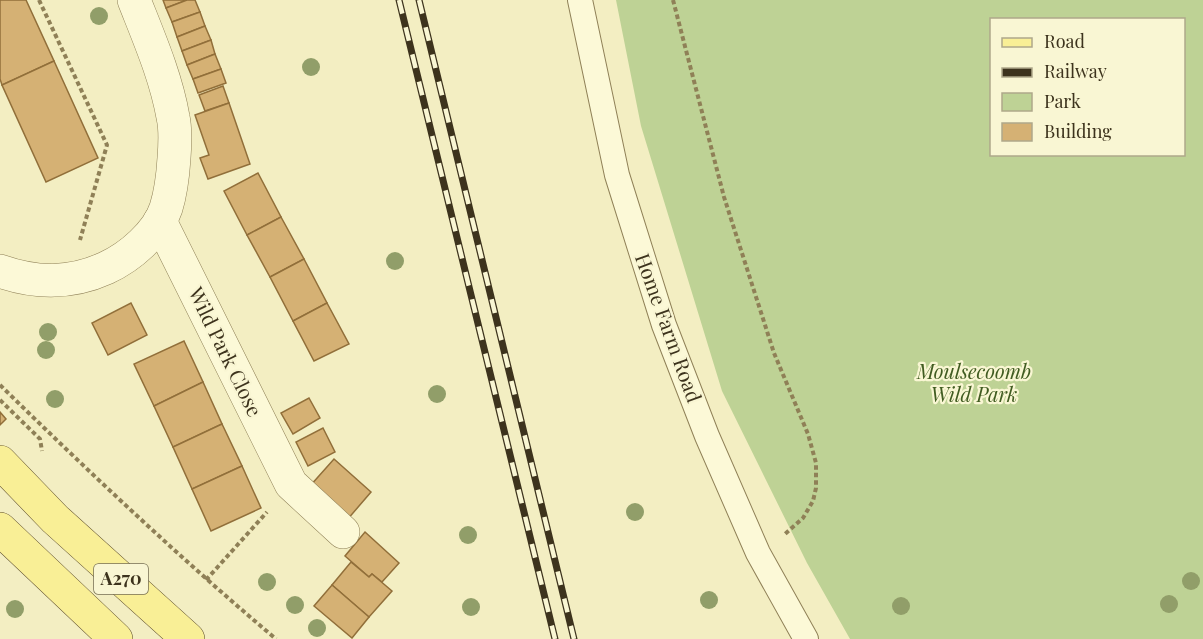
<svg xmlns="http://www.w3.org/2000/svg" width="1203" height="639" font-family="'Playfair Display',serif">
  <rect width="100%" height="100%" fill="#f3eec2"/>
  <path fill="#bed295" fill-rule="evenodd" d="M616 0H1203V639H850L807 563 722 391 641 126ZM992 20H1184V154H992Z"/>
  <g fill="#d5b174" stroke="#916f3a" stroke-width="1.5">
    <path d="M0 0H26L54 61 2 85 0 79Z"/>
    <path d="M163 0H187L166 8Z"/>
    <path d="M187 0H195L200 12 172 22 166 8Z"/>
    <path d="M200 12 205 26 177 37 172 22Z"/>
    <path d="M205 26 211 40 182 51 177 37Z"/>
    <path d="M211 40 215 54 187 65 182 51Z"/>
    <path d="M215 54 221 69 193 79 187 65Z"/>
    <path d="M54 61 98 158 46 182 2 85Z"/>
    <path d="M221 69 226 83 198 93 193 79Z"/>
    <path d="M223 86 229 103 205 111 199 95Z"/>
    <path d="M229 103 250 164 208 179 200 158 209 155 195 115Z"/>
    <path d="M258 173 281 217 247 235 224 191Z"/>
    <path d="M281 217 304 259 270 277 247 235Z"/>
    <path d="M304 259 327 303 293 321 270 277Z"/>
    <path d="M131 303 147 335 108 355 92 323Z"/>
    <path d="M327 303 349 344 314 361 293 321Z"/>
    <path d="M184 341 203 382 154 406 134 364Z"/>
    <path d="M203 382 222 424 173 447 154 406Z"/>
    <path d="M309 398 320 418 293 434 281 413Z"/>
    <path d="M0 412 6 419 0 425Z"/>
    <path d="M222 424 242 466 192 489 173 447Z"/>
    <path d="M323 428 335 452 308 466 296 442Z"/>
    <path d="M334 459 371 492 347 520 310 486Z"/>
    <path d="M242 466 261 508 211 531 192 489Z"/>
    <path d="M365 532 399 563 382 582 372 574 369 577 345 556Z"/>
    <path d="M351 562 369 577 372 574 392 591 369 617 332 585Z"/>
    <path d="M332 585 369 617 352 638 314 606Z"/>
  </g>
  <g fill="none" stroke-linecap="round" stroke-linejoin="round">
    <defs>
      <path id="service" d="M580 0 617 175 664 325 707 436 758 553 806 639"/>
      <g id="minor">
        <path d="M160 221 291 484 343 532"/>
        <path d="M0 271C37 284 71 284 106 268 130 257 158 233 166 208 171 192 173 174 174 158 175 145 176 130 173 117 166 77 149 38 134 0"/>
      </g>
      <g id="primary">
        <path d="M0 462 55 519 188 639"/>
        <path d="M0 529 116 639"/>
      </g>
    </defs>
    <use href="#service" stroke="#8f8057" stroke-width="26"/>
    <use href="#minor" stroke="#8f8057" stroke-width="34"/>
    <use href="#primary" stroke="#5c4c2c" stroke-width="34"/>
    <g stroke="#8f8057" stroke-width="4" stroke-dasharray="4.5 3" stroke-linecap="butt">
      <path d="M39 0 107 145 80 240"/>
      <path d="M673 0 724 197 774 353 808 434 816 463V488L813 501 803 518 785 534"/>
      <path d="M0 385C90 473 180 558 276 639"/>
      <path d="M0 400 40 439 42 451"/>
      <path d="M206 580 267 512"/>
    </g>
    <use href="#service" stroke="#fcf9d7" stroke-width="24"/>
    <use href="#minor" stroke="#fcf9d7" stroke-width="33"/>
    <use href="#primary" stroke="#f9ef96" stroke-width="33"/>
    <defs>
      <g id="rail">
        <path d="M399 0 555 639"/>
        <path d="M419 0 574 639"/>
      </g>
    </defs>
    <use href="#rail" stroke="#3d331d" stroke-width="7"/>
    <use href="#rail" stroke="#f9f6d3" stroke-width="4.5" stroke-dasharray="14" stroke-linecap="butt"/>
  </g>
  <g fill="#919e69">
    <circle cx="99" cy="16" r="9"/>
    <circle cx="311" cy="67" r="9"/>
    <circle cx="395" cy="261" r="9"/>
    <circle cx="48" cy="332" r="9"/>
    <circle cx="46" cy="350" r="9"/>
    <circle cx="437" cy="394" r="9"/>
    <circle cx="55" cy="399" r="9"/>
    <circle cx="635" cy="512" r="9"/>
    <circle cx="468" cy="535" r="9"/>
    <circle cx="1191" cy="581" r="9"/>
    <circle cx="267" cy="582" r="9"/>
    <circle cx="709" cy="600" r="9"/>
    <circle cx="1169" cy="604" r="9"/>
    <circle cx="295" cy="605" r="9"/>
    <circle cx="901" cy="606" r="9"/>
    <circle cx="471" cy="607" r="9"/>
    <circle cx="15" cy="609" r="9"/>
    <circle cx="317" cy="628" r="9"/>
  </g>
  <g text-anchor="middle" stroke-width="4.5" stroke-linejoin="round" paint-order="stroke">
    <rect fill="#f9f6d3" stroke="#756e54" stroke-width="1.5" x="94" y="564" width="54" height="30" rx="4.5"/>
    <g font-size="18" font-weight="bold" fill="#3d331d">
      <text x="121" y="585">A270</text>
    </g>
    <g font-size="20" fill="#3d331d" stroke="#f9f6d3">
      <text transform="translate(668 328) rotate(70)" y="7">Home Farm Road</text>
      <text transform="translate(225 352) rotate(64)" y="7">Wild Park Close</text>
    </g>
    <g font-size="20" font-style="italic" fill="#415c21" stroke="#f9f6d3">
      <text x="974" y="379">Moulsecoomb<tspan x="974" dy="23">Wild Park</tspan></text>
    </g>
  </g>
  <rect x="990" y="18" width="195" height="138" fill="#f9f6d3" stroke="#aea88a" stroke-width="1.5"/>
  <rect x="1002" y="38" width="30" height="9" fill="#f9ef96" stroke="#aea88a" stroke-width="1.5"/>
  <text x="1044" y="48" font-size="18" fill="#3d331d">Road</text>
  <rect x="1002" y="68" width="30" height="9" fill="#3d331d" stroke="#aea88a" stroke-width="1.5"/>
  <text x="1044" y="78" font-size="18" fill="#3d331d">Railway</text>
  <rect x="1002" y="93" width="30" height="18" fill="#bed295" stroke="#aea88a" stroke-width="1.5"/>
  <text x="1044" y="108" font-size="18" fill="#3d331d">Park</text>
  <rect x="1002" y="123" width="30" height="18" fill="#d5b174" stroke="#aea88a" stroke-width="1.5"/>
  <text x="1044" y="138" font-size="18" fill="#3d331d">Building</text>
</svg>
